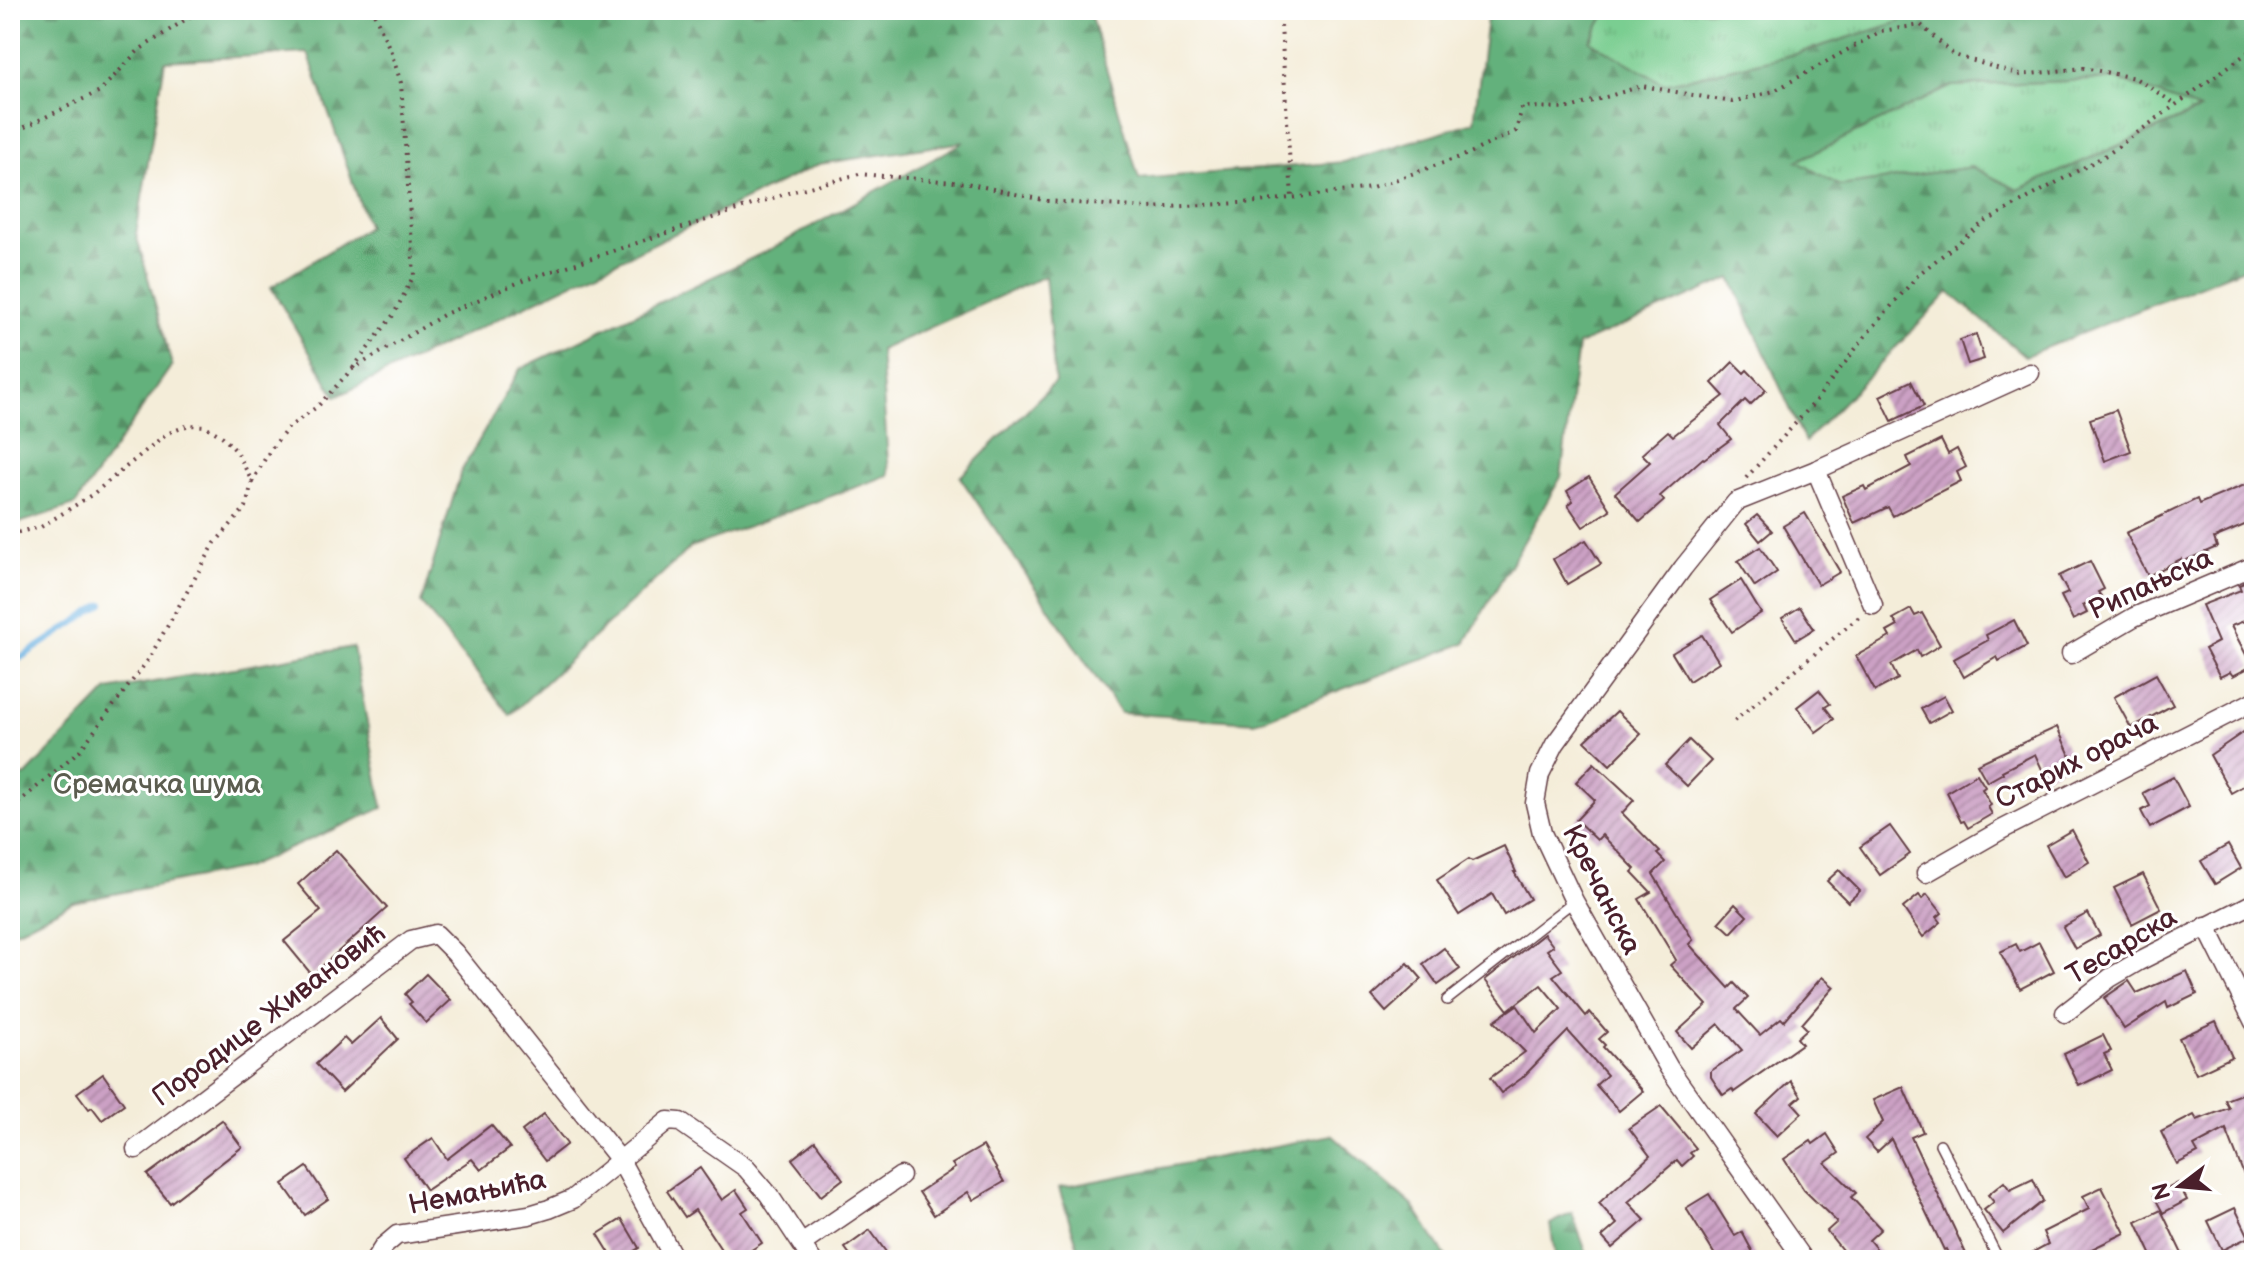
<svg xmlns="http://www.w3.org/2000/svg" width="2264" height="1270" font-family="'Balsamiq Sans',sans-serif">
  <defs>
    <pattern id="grass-tufts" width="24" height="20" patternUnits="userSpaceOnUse" patternTransform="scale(2)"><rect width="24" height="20" fill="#7ace91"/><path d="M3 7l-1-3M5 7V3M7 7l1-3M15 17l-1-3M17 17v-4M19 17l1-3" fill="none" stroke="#6bb07d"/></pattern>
    <pattern id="forest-firs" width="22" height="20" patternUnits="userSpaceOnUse" patternTransform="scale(2)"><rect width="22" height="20" fill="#63b17b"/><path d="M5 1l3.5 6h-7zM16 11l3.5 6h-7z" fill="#548f65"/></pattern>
    <pattern id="building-hatch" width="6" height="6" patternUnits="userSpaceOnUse" patternTransform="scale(2)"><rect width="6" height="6" fill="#cca1c5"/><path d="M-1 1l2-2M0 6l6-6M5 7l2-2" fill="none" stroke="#a883a0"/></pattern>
  </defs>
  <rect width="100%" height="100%" fill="#fff"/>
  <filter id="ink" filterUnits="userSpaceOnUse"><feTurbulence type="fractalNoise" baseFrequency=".0125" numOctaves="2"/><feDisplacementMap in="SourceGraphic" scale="16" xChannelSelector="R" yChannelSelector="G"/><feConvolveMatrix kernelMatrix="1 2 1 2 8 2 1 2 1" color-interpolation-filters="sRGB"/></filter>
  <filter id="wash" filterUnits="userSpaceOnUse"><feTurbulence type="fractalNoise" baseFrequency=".006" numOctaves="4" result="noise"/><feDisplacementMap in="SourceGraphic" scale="32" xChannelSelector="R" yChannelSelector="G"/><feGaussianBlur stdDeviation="1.8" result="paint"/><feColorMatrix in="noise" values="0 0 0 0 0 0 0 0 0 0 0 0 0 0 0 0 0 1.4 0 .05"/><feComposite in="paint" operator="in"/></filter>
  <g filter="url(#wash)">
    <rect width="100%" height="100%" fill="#f4edd9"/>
    <g fill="url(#grass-tufts)" stroke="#62765e" stroke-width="2">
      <path d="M1608 10H1907L1900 22 1795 54 1664 84 1590 41Z"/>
      <path d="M2116 79 2201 109 2018 190 1972 167 1840 186 1796 161 1952 86Z"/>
    </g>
    <g fill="url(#forest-firs)" stroke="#566853" stroke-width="2" fill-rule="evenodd">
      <path d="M10 10H1089L1139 179 1344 162 1474 122 1488 10H1608L1590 41 1664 84 1795 54 1900 22 1907 10H2254V264L2025 356 1949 292 1805 442 1731 278 1578 345 1561 477 1465 643 1255 722 1120 713 960 477 1055 382 1045 276 880 350 889 475 691 547 510 715 421 603 461 472 520 369 769 250 964 142 819 164 336 397 271 287 368 227 308 53 165 61 136 234 172 365 75 505 10 526ZM2116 79 2200 110 2018 190 1972 167 1840 186 1797 161 1952 86Z"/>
      <path d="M353 647 383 808 245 868 73 902 10 934V779L26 775 108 690Z"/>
      <path d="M1332 1135 1413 1206 1448 1260H1082L1059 1188Z"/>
      <path d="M1572 1213 1589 1260H1556L1550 1224Z"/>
    </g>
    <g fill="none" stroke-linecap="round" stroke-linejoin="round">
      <path stroke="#69b0e0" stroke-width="6" d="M10 665 103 604"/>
    </g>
    <g id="blocks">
      <g fill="url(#building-hatch)">
        <path d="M1976 334 1984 359 1968 364 1960 340Z"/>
        <path d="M1733 362 1744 373 1747 370 1766 390 1750 405 1745 400 1720 425 1731 439 1704 459 1703 458 1660 496 1664 501 1640 522 1615 493 1650 462 1642 454 1668 431 1673 436 1724 396 1712 383Z"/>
        <path d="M1911 381 1924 406 1892 421 1880 396Z"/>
        <path d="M2116 410 2131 451 2105 461 2090 419Z"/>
        <path d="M1941 440 1948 454 1957 449 1966 467 1957 472 1961 481 1893 516 1888 507 1854 523 1842 496 1864 486 1866 490 1911 466 1907 457Z"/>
        <path d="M1589 477 1610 510 1583 527 1568 505 1573 501 1567 491Z"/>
        <path d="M2247 484 2254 500V521L2214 538 2217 547 2182 562 2181 559 2148 576 2126 533 2197 499 2199 504Z"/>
        <path d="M1805 513 1840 572 1818 585 1783 526Z"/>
        <path d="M1757 515 1772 531 1760 541 1746 524Z"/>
        <path d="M1586 540 1601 564 1567 584 1553 559Z"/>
        <path d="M1760 547 1777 572 1755 587 1738 561Z"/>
        <path d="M2090 561 2104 589 2098 592 2101 596 2083 605 2087 613 2073 620 2061 596 2068 593 2059 576Z"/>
        <path d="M2254 579V621L2252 618 2231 626 2252 666 2233 676 2230 672 2220 677 2205 649 2218 642 2202 605 2241 590 2239 585Z"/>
        <path d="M1741 580 1761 613 1732 632 1710 600Z"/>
        <path d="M1800 607 1814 629 1796 640 1782 618Z"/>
        <path d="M1911 609 1915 616 1922 613 1940 645 1920 657 1917 650 1891 665 1898 679 1875 691 1856 656 1890 637 1887 632 1898 626 1893 619Z"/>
        <path d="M2014 620 2027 646 1999 661 1997 657 1964 677 1954 659 1988 640 1986 635Z"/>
        <path d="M1702 635 1719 662 1689 681 1672 653Z"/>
        <path d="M2156 674 2173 705 2131 728 2114 697Z"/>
        <path d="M1819 690 1830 704 1825 707 1834 719 1816 732 1797 707Z"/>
        <path d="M1944 696 1952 710 1929 723 1921 709Z"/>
        <path d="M1617 711 1641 734 1610 765 1585 741Z"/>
        <path d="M2057 727 2073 762 2045 776 2035 754 2002 771 2003 773 1987 782 1977 764Z"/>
        <path d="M2245 731 2254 746V780L2231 793 2210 755Z"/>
        <path d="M1689 740 1711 761 1687 786 1665 765Z"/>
        <path d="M1594 763 1634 800 1622 813 1660 852 1657 854 1665 862 1653 874 1693 940 1689 944 1729 988 1734 983 1748 998 1736 1009 1760 1035 1781 1018 1784 1021 1822 977 1834 987 1802 1024 1807 1029 1797 1038 1802 1044 1734 1092 1732 1089 1723 1095 1711 1077V1071L1742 1050 1719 1024 1691 1048 1677 1032 1707 1005 1670 965 1676 960 1639 899 1651 892 1632 872 1635 869 1602 835 1597 840 1576 820 1595 800 1576 782Z"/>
        <path d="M1977 774 1985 787 1982 789 1991 805 1988 807 1992 814 1968 828 1964 821 1961 822 1947 792Z"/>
        <path d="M2173 777 2189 807 2150 828 2141 811 2150 806 2143 793Z"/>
        <path d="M1890 826 1910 854 1880 875 1860 847Z"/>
        <path d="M2072 830 2089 862 2064 877 2046 845Z"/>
        <path d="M2228 845 2241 868 2215 884 2201 861Z"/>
        <path d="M1504 846 1516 872H1514L1530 899 1504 915 1492 894 1459 915 1437 880 1469 859 1472 861Z"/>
        <path d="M336 850 387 908 312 975 284 941 321 911 298 884Z"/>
        <path d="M1839 870 1860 891 1848 902 1827 881Z"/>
        <path d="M2143 874 2161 909 2132 924 2114 888Z"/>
        <path d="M1927 894 1942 913 1937 917 1941 922 1923 937 1903 908 1919 895 1922 899Z"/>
        <path d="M1735 904 1747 916 1731 933 1719 922Z"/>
        <path d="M2088 913 2100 935 2075 949 2063 927Z"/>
        <path d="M1544 934 1553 946 1547 950 1562 970 1553 976 1586 1016 1590 1012 1607 1032 1599 1039 1605 1045 1603 1047 1643 1091 1619 1111 1596 1085 1607 1075 1568 1031 1522 1078 1501 1093 1490 1078 1525 1052 1494 1021 1517 1005 1536 1033 1561 1009 1541 985 1508 1010 1485 980Z"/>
        <path d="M2039 942 2054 971 2020 989 2000 952 2016 944 2020 952Z"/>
        <path d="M1444 948 1460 969 1438 985 1423 964Z"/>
        <path d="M1408 963 1422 979 1386 1012 1372 996Z"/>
        <path d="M2187 971 2197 994 2168 1008 2166 1002 2124 1029 2104 998 2129 981 2137 993Z"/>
        <path d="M426 974 451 1000 426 1023 409 1004 412 1002 405 994Z"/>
        <path d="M381 1018 398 1039 342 1092 316 1064 344 1038 351 1045Z"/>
        <path d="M2216 1021 2232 1057 2196 1074 2179 1038Z"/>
        <path d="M2103 1035 2111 1051 2104 1054 2112 1070 2079 1086 2064 1054Z"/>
        <path d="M103 1074 124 1104 102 1120 92 1107 89 1109 77 1093Z"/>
        <path d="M1791 1081 1801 1096 1793 1103 1802 1113 1777 1136 1756 1114Z"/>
        <path d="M1903 1087 1923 1132 1911 1137 1969 1260H1951L1946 1249 1944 1250 1891 1139 1877 1152 1865 1139 1883 1122 1873 1100Z"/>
        <path d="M2249 1091 2254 1104 2253 1198 2226 1129 2194 1146 2198 1153 2177 1164 2161 1132 2194 1115 2197 1120 2229 1108 2225 1100Z"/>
        <path d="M1661 1106 1696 1148 1690 1153 1693 1156 1682 1166 1677 1160 1628 1202 1645 1220 1612 1248 1602 1237 1617 1224 1599 1203 1650 1156 1629 1128Z"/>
        <path d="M544 1114 567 1144 545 1161 522 1131Z"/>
        <path d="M222 1120 242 1147 170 1203 147 1175Z"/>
        <path d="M491 1125 510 1148 481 1170 472 1159 426 1190 404 1158 433 1138 447 1159Z"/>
        <path d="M1827 1134 1839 1153 1825 1163 1856 1193 1851 1197 1881 1229 1869 1240 1886 1260H1850L1827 1231 1837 1222 1804 1190 1784 1159 1811 1141 1813 1144Z"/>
        <path d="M815 1141 843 1179 821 1196 792 1159Z"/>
        <path d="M983 1146 1004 1182 973 1200 968 1192 934 1215 919 1192 955 1168 952 1164Z"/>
        <path d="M307 1167 328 1199 305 1215 283 1184Z"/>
        <path d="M700 1168 722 1200 736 1190 748 1208 742 1212 762 1243 736 1260H728L695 1210 685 1217 667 1191Z"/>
        <path d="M2033 1179 2043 1201 2003 1233 1984 1210 1994 1202 1988 1195 2004 1182 2010 1190Z"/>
        <path d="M2178 1183 2187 1200 2163 1213 2154 1196Z"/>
        <path d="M2102 1187 2125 1233 2069 1260H2018L2048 1244 2043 1232 2089 1209 2083 1196Z"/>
        <path d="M1709 1194 1735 1236 1742 1232 1757 1260H1718L1686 1208Z"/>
        <path d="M2235 1208 2249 1237 2222 1250 2208 1221Z"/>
        <path d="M2161 1210 2185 1260H2154L2136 1222Z"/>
        <path d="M622 1219 639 1248 619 1260H614L598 1234Z"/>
        <path d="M870 1230 886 1252 875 1260H854L845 1248Z"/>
      </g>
    </g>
  </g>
  <g filter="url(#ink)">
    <use href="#blocks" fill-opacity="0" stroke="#643e45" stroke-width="2"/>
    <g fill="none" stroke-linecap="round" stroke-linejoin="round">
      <defs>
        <g id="lane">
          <path d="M1447 1000 1574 901"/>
          <path d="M1940 1144 1999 1260"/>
        </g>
        <g id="street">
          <path d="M1816 470 2030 373"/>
          <path d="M2071 654 2134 617 2254 566"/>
          <path d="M1926 873 2003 829 2254 701"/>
          <path d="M2206 926 2254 1022"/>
          <path d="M2065 1013 2110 978 2139 961 2254 903"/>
          <path d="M136 1149 411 940 436 934 455 953 620 1160 675 1260"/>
          <path d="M803 1243 901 1176"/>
          <path d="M375 1260 384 1246 397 1235 529 1215 549 1209 573 1199 668 1121 680 1122 746 1168 769 1195 812 1260"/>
          <path d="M1804 1260 1669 1068 1574 901 1542 833 1535 803 1540 774 1555 744 1683 568 1736 502 1816 470 1873 605"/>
        </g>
      </defs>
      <use href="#lane" stroke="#643e45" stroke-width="12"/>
      <use href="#street" stroke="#643e45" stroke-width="21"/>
      <g stroke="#643e45" stroke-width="4" stroke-dasharray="2 6" stroke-linecap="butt">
        <path d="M1280 10 1292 198"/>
        <path d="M10 134 100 91 139 50 200 10"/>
        <path d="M353 368 394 314 414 275 401 83 391 52 374 13 370 10"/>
        <path d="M1746 478 1813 404 1867 334 1919 274 1983 223 2108 154 2254 48"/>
        <path d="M252 482 270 450 289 427 318 406 351 370 445 314 522 281 794 191 859 174 966 183 1047 201 1150 208 1258 202 1372 188 1468 154 1516 131 1522 107 1570 108 1642 86 1732 102 1774 91 1881 31 1921 25 1954 55 2020 75 2084 68 2135 78 2177 105"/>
        <path d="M10 534 41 527 93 494 166 434 189 425 205 426 223 437 238 453 252 482 246 507 215 543 148 660 80 750 10 810"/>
        <path d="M1734 721 1859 617"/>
      </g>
      <use href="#lane" stroke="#fff" stroke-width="9"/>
      <use href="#street" stroke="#fff" stroke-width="18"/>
    </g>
  </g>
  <g text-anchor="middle" stroke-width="6" stroke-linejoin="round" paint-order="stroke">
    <g font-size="28" fill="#4a1f2b" stroke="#fff">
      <text transform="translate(2150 583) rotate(-25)" y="10">Рипањска</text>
      <text transform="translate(2076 760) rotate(-27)" y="10">Старих орача</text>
      <text transform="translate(1603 889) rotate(63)" y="10">Кречанска</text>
      <text transform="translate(2121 945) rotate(-31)" y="10">Тесарска</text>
      <text transform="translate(268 1014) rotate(-37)" y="10">Породице Живановић</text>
      <text transform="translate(477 1191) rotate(-11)" y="10">Немањића</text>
    </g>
    <g font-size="28" fill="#5b5c4f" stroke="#fff">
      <text x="157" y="793">Сремачка шума</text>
    </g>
  </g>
  <rect width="2264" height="1270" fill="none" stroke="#fff" stroke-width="40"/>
  <g transform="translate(2180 1186) rotate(254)" stroke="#ffffff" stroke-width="6" paint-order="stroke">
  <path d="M0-6L14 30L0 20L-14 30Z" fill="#4a1f2b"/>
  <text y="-12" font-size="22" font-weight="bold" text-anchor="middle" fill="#4a1f2b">N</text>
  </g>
</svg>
